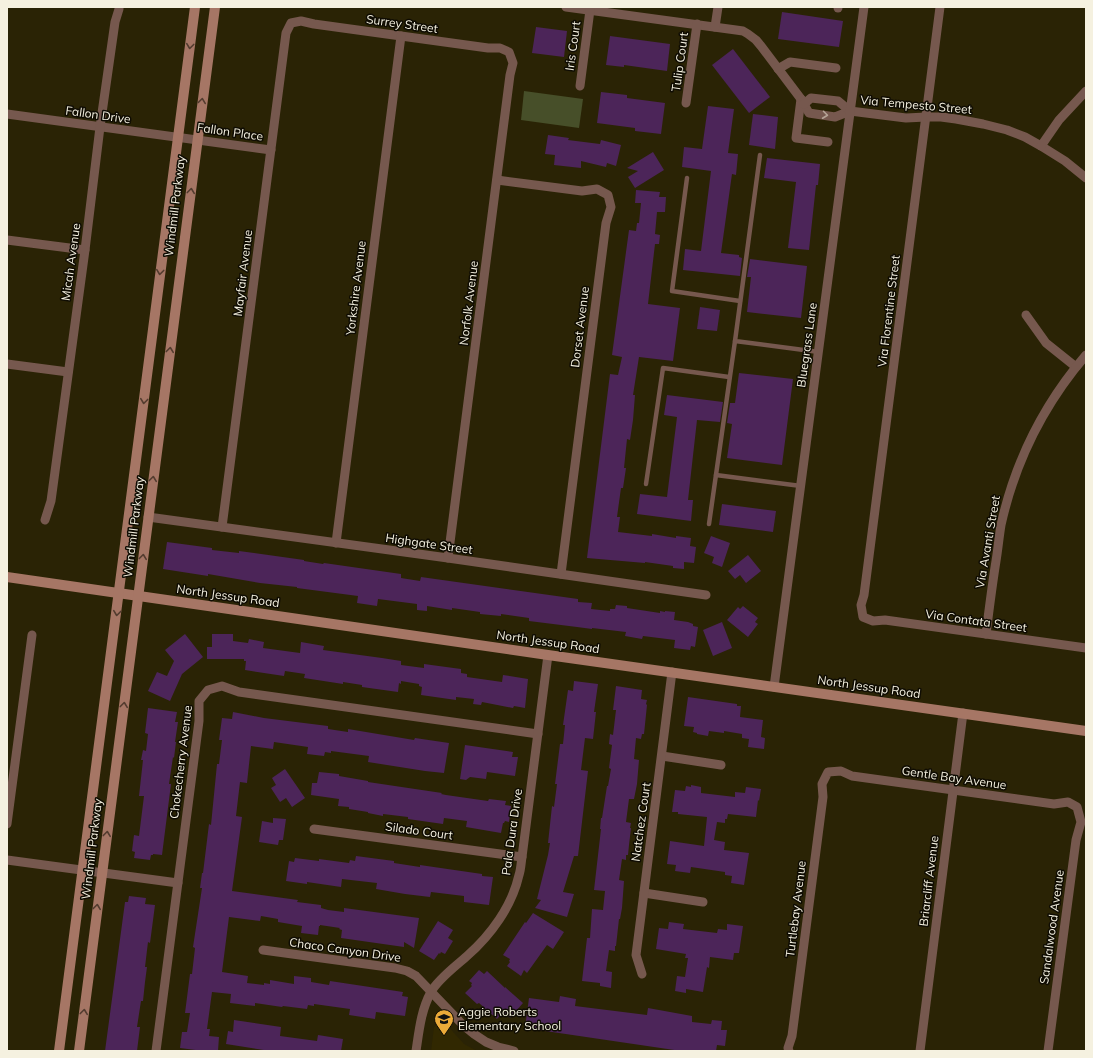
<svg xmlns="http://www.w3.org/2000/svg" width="1093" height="1058" font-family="Mulish,sans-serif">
  <rect width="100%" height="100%" fill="#2a2305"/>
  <path fill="#312801" d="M444 1022 464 1044 477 1051H431L434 1027Z"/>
  <path fill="#474f29" d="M524 91 583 99 579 128 521 120Z"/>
  <g fill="#4c2559">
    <path d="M782 12 843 21 839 47 778 39Z"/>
    <path d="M536 27 567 31 564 57 532 53Z"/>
    <path d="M610 36 670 44 667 71 624 65V67L606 65Z"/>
    <path d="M733 49 770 97 749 113 712 65Z"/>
    <path d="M601 92 627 95V98L665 103 661 134 635 131V128L597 123Z"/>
    <path d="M708 106 734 109 728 153 738 154 736 175 732 174 721 253 739 255V257L742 258 740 276 683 270 685 249 701 251 711 171 682 167 684 147 702 149Z"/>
    <path d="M753 114 778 117 775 149 749 145Z"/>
    <path d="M548 135 569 138 568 140 600 144 601 140 621 145 616 166 607 163 606 167 581 161V168L554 165 555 155 545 154Z"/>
    <path d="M653 152 664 170 635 188 628 177 638 171 627 168Z"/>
    <path d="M767 158 820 164 818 185H816L809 250 788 248 796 182 764 178Z"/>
    <path d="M636 190 660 192 659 197H666L665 212H657L655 234 660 235 659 244H655L648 304 680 308 673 361 639 357 633 395H635L633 420 630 440 627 439 624 468H626L623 488H621L617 517H620L618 532 652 536V534L676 538V536L691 538 690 546 696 547 694 563 684 562V569L673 568V566L645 562V563L587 558 610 374 618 375 622 357 612 355 629 230 636 231 637 223H639L641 203H635Z"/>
    <path d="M750 259 807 266 801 318 747 312 751 277H747Z"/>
    <path d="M700 307 720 310 717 331 697 329Z"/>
    <path d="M739 373 793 379 782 465 727 458 732 424 727 423 730 403H735Z"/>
    <path d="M667 395 723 402 720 422 697 420 688 500H693L691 521 637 514 640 494 667 497 677 417 664 415Z"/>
    <path d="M722 504 776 511 773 532 719 525Z"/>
    <path d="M711 536 730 543 722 567 712 563 714 557 704 553Z"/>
    <path d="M167 542 212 548V550L239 553V551L304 560V561L323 564 324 563 401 574V578L420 581 421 577 578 599V602L592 603 591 609 610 611V609H615L616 605 627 606V608L660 613V611L665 612V611L675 612 674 620 688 622 693 624V626L698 627 695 647 691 646 690 650 674 648 675 640 643 636 642 639 625 636 626 632 592 628V629L577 627 529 621V618L501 614V616L480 614V612L452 608V610L427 606V611L417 610V604L378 599 377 606 357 603 358 596 297 588V587L260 583 208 574V576L163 569Z"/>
    <path d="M748 555 761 571 746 583 740 575 735 579 728 571Z"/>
    <path d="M743 606 758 618 755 622 758 624 748 637 727 620 738 607 740 609Z"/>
    <path d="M722 622 732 648 713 656 703 630Z"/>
    <path d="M185 634 203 657 182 674 170 701 148 691 157 672 167 676 174 661 165 650Z"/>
    <path d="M212 634H233V641L248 643 249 639 264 642 263 648 300 653 301 642 324 646 323 650 382 658 401 661V665L424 668V664L461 669V673L467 674V677L502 682 503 675 528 679 525 708 514 706 513 708 482 702 481 705 473 704 474 699 456 697V700L421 695 422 687 419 686V684L401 681V684L399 683 398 692 362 687V685L343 682V684L304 678 305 674 285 671 284 676 245 670 246 661H244V659H207V647H212Z"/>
    <path d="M574 681 598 684 594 712H596L593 739 585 738 581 770 588 771 578 856H574L563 892 574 894 567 917 535 908 541 900 537 899 548 855 550 843H548L552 806 554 807 557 784H555L560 744H563L565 725H563L568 690 573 691Z"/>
    <path d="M616 686 642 690 641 699 647 700 646 704 647 705 644 734H642L641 739 636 738 634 759 639 760 637 784 634 799H629L626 822 631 823 630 828H631L629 845 628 855H626V860L622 859 619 880 624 881 622 908 620 919H619L616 946H615V951L609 950 606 971 612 972 611 988 600 986V983L582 981 587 938H590L592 909 603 910 605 891 594 890 601 829H600L601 818H602L607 786H608L611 769 609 768 612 745 609 744 610 734 613 735 616 710H613Z"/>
    <path d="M688 697 737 704V706H741L740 717 763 720 761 737 765 738 764 749 748 747 749 739 742 738V734L724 731V733L709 731 708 736 697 734V733L693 732 694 727 684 726Z"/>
    <path d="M148 708 177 712 175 722H178L175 742H176L174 758 173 757 169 784H171L162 855 153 854V855H151L150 860 134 858 135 852 132 851 134 835 139 836 144 796H139L143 760H141L143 750 146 751 148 734 145 733Z"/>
    <path d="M233 712 264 718 328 726V729L348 732V729L414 740 415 738 449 743 444 773 425 771 368 762 369 756 331 751V753L325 752 324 756 307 754 308 747 274 742 273 749 251 746 247 783 240 782 236 816 242 817 232 891 298 900 297 902 321 905V908L328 910 344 912V908L419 918 414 948 404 942V947L341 938 342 930 339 929 340 928 320 925V926H319L318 935 301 933 302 926 278 922V919L261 916 260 921 229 917 222 972 248 976 247 983 264 985V983L270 984V980L294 984V976L311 978V982L329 985 330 981 403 992 402 996 408 997 405 1016 376 1012 375 1019 349 1015 350 1009 314 1004V1006L308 1005 307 1009 283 1006 282 1007 255 1003V1006L230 1003 231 994 212 992 207 1029H210L209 1036 219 1037 218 1051H203L180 1048 182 1032H187L190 1013H185L190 974H192L195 948 193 947 202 888H200L202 873H203L209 824 211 825 217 764H219L222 740H219L222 718 232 719Z"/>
    <path d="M465 745 513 752 512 757H518L515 776 487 772 486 779 470 777 466 780 460 779Z"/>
    <path d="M285 769 305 798 292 807 286 798 280 802 271 788 276 785 272 778Z"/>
    <path d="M319 772 339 774V776L368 781V782L442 793 441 794 446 795 488 801 489 799 506 801 505 805 511 806 509 822 505 821 504 823H503L501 833 466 827 467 821 444 818 443 824 408 819V817L383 814V816L368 813V812L349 809V807L338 806 339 799 311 795 312 783H317Z"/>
    <path d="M691 785 701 787V793L735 797V792L745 793 746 787 761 789 759 801 758 800 756 817 728 814 727 819H725V823L717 822 714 840 725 842 724 850 749 853 744 885 731 883 732 876 725 875V872L691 867 690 873 675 871 676 865 667 864 670 841 704 846 707 817 678 814V812H672L675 790 685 791 686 786 691 787Z"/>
    <path d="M273 818 286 819 283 840H279L278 845 259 842 262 821 273 823Z"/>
    <path d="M356 856 394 861V863L420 867V865L482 874V876L493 877 489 905 464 902V896L431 892 430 897 405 894 376 889 377 883 342 879 341 887 307 882V884L286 881 289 861 294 862 295 858 319 861V859L349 863 350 860 355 861Z"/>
    <path d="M129 896 146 898 145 904 155 905 150 943 148 942 145 967H147L145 982 143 1001H141L137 1027H140L137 1051H105L125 902H128Z"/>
    <path d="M533 913 564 932 553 949 547 945 527 973 524 970 521 976 507 966 510 962 509 961 510 959 503 955 525 922 526 923Z"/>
    <path d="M438 921 453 930 448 938 453 941 445 954 441 952 440 954 439 953 434 960 419 951Z"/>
    <path d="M669 922 684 924 683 929 717 933 718 929 727 930V924L743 926 739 953H734L733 960 710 957 709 968 707 967 703 992 686 989V993L675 991 677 976 685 977 688 958H685L686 954 656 949 659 928 668 929Z"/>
    <path d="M479 970 484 974 487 971 505 988V987L523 1003 510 1018 503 1012 497 1019 479 1003 477 1004 465 993 472 986 471 985 472 983 469 981Z"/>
    <path d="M560 996 576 999 575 1006 647 1015 648 1008 692 1016V1022L711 1024 712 1020 722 1021 721 1030H727L725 1046 717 1045 716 1051H681L525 1028 529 998 559 1002Z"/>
    <path d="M234 1020 281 1027 280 1036 317 1041 318 1035 343 1039 341 1051H270L226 1044 228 1031 233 1032Z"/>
  </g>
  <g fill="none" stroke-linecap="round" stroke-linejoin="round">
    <g stroke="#76584e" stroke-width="4.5">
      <path d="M760 155 735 341 819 352"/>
      <path d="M687 178 672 291 740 301"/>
      <path d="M716 475 801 486"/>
      <path d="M646 484 663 368 729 377"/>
      <path d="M709 524 735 341"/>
    </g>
    <g stroke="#76584e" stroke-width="9">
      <path d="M566 7 736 30 743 31 748 34 756 40 761 46 801 99 809 113 835 117 850 111 906 118 926 117H941L956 119 983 124 1007 130 1025 137 1041 146 1065 161 1086 178"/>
      <path d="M940 7 864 595 861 605 863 617 873 621 885 620 1086 648"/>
      <path d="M838 8V7"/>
      <path d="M715 27 718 7"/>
      <path d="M778 69 790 62 836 68"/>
      <path d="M580 86 590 10"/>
      <path d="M801 99 796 138 828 142"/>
      <path d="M686 103 697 24"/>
      <path d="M804 104 811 98 838 101 850 111"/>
      <path d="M7 114 271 150"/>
      <path d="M1041 146 1059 120 1086 91"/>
      <path d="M497 180 582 191 597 189 608 195 611 207 606 223 561 574"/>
      <path d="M7 240 85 250"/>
      <path d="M1026 315 1046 343 1076 367"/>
      <path d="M7 364 68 372"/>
      <path d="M148 517 448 558 706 595"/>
      <path d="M45 520 51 501 85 250 100 127 115 22 119 9V7"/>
      <path d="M222 527 286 33 291 23 301 21 314 24 488 48H500L509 52 513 63 510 75 448 558"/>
      <path d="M336 543 401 36"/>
      <path d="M986 634C989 610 992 586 996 561 998 549 999 537 1001 525 1015 462 1044 404 1086 355"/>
      <path d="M774 687 864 7"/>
      <path d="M662 756 721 765"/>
      <path d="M7 824 32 635"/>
      <path d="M314 829 522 857"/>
      <path d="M7 860 178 883"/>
      <path d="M644 893 703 902"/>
      <path d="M263 950 395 968 407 971 416 976 463 1025 474 1034 486 1042 498 1047 514 1051"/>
      <path d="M642 974 636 955 672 672"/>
      <path d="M156 1051 199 721V701L208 690 222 686 239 692 538 734"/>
      <path d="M416 1051C419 1031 421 1010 431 992 438 979 456 966 467 956 491 935 512 906 519 875 521 869 521 863 522 857L548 655"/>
      <path d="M789 1051 788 1048 792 1036 823 797 822 784 828 772 841 771 852 776 1054 804 1068 802 1077 807 1081 822 1076 840 1048 1051"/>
      <path d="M920 1051 963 713"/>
    </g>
    <g stroke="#a67665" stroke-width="10">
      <path d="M7 577 548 655 1086 731"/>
      <path d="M59 1051 195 7"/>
      <path d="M79 1051 215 7"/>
    </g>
  </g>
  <defs><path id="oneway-chevron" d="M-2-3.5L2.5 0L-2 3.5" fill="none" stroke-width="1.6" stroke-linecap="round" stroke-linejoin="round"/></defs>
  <g stroke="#533c2f">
    <use href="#oneway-chevron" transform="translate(190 46) rotate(97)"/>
    <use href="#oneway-chevron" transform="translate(202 101) rotate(-82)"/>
    <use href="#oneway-chevron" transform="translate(191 191) rotate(-83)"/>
    <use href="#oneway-chevron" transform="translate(160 272) rotate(97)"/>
    <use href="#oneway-chevron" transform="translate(170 350) rotate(-83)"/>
    <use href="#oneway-chevron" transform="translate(144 401) rotate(97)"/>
    <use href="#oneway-chevron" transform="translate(153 479) rotate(-83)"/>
    <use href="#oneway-chevron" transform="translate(143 557) rotate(-83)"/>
    <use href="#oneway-chevron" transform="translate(117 613) rotate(97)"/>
    <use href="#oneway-chevron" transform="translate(124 705) rotate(-83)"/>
    <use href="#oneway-chevron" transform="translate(107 834) rotate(-83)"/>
    <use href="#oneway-chevron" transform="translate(97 907) rotate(-83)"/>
    <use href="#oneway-chevron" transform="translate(84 1012) rotate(-83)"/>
  </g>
  <use stroke="#b6a497" href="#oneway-chevron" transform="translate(825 115) rotate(7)"/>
  <defs>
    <symbol id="school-pin" viewBox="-11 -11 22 30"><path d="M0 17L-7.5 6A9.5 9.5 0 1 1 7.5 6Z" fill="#ebaa39" stroke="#0f0c03"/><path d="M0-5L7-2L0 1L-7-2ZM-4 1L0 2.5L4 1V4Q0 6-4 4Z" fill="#111"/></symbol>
  </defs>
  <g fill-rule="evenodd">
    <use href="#school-pin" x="433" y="1008" width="22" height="30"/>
  </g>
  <g text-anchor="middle" stroke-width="3" stroke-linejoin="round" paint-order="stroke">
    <g font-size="12" fill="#f5f1e0" stroke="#0f0c03">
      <text transform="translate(402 24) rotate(8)" y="4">Surrey Street</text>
      <text transform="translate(573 46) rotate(-82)" y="4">Iris Court</text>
      <text transform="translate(680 62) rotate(-82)" y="4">Tulip Court</text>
      <text transform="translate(916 105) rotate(5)" y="4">Via Tempesto Street</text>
      <text transform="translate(98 115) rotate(8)" y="4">Fallon Drive</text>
      <text transform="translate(230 132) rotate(8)" y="4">Fallon Place</text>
      <text transform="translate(175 206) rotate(-83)" y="4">Windmill Parkway</text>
      <text transform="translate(71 262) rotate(-82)" y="4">Micah Avenue</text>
      <text transform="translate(243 273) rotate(-83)" y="4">Mayfair Avenue</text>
      <text transform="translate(356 288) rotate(-83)" y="4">Yorkshire Avenue</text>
      <text transform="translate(469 303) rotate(-83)" y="4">Norfolk Avenue</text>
      <text transform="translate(889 311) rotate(-83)" y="4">Via Florentine Street</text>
      <text transform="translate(580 327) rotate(-83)" y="4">Dorset Avenue</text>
      <text transform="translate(807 345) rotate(-82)" y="4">Bluegrass Lane</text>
      <text transform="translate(134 527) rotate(-83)" y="4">Windmill Parkway</text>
      <text transform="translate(988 542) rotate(-80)" y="4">Via Avanti Street</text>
      <text transform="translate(429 544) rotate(8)" y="4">Highgate Street</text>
      <text transform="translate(228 596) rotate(8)" y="4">North Jessup Road</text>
      <text transform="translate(976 621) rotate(8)" y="4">Via Contata Street</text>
      <text transform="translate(548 642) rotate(8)" y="4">North Jessup Road</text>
      <text transform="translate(869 687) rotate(8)" y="4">North Jessup Road</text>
      <text transform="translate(181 762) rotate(-83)" y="4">Chokecherry Avenue</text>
      <text transform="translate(954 778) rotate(8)" y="4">Gentle Bay Avenue</text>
      <text transform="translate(641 822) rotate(-82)" y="4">Natchez Court</text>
      <text transform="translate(419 831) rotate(8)" y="4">Silado Court</text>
      <text transform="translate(512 832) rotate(-82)" y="4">Pala Dura Drive</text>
      <text transform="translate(92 849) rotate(-83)" y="4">Windmill Parkway</text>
      <text transform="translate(929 881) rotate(-83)" y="4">Briarcliff Avenue</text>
      <text transform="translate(796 909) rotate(-83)" y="4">Turtlebay Avenue</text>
      <text transform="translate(1052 927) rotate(-82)" y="4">Sandalwood Avenue</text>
      <text transform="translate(345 950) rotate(8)" y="4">Chaco Canyon Drive</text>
    </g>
    <g font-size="12" fill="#f5f1e0" stroke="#0f0c03" text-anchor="start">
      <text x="458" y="1016">Aggie Roberts<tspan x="458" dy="14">Elementary School</tspan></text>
    </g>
  </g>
  <rect width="1093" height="1058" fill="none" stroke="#f5f1e0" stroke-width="16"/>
</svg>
